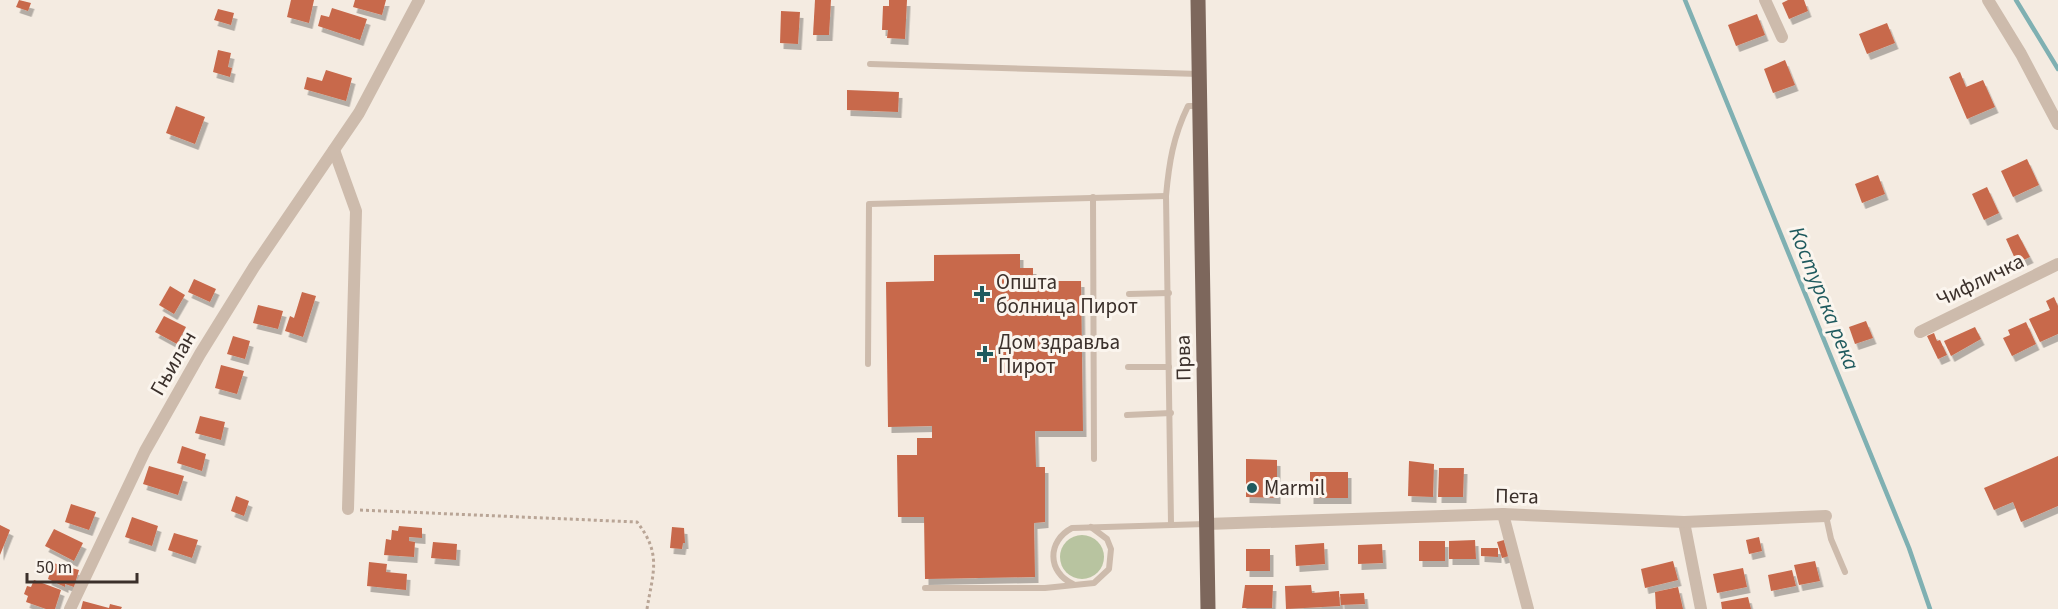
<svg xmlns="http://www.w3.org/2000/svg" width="2058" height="609" font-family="'Source Sans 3',sans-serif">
  <defs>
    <filter id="shadow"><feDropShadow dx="3.5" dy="6" stdDeviation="0" flood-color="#0004"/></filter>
  </defs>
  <rect width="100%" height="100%" fill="#f4ebe1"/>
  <circle fill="#b8c4a0" cx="1082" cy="557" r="22"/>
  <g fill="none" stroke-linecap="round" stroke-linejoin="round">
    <g stroke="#7fb0b2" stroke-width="4.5">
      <path d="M1685 0 1909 548 1930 609"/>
      <path d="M2016 0 2058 69"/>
    </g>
  </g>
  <g fill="#c8694b" filter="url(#shadow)">
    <path d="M19 0 31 3 28 11 16 7Z"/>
    <path d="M291 0H314L309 23 287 17Z"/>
    <path d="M355 0H386L382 15 353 7Z"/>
    <path d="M815 0H831L829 35H813Z"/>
    <path d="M889 0H907L905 39 887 38 888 30H882L883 6H889Z"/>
    <path d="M1788 0H1804L1808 11 1789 19 1782 3Z"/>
    <path d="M332 8 367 19 360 40 318 26 321 15 329 17Z"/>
    <path d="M218 9 234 13 231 25 214 20Z"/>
    <path d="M781 11 800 12 798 44 780 43Z"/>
    <path d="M1757 14 1765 35 1736 46 1728 25Z"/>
    <path d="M1887 23 1895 43 1867 54 1859 34Z"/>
    <path d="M218 50 231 53 228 67 232 68 230 77 213 72Z"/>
    <path d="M1785 60 1795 85 1773 93 1764 69Z"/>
    <path d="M326 70 352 78 346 101 304 89 307 77 322 81Z"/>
    <path d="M1960 72 1966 87 1983 80 1995 107 1967 119 1949 77Z"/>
    <path d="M847 90 899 92 898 112 847 110Z"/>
    <path d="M176 106 205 117 195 144 166 133Z"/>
    <path d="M2027 159 2039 185 2013 197 2001 171Z"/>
    <path d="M1878 175 1885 194 1862 203 1855 184Z"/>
    <path d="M1987 187 1999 213 1984 220 1972 194Z"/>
    <path d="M2018 234 2030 257 2017 263 2006 239Z"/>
    <path d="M1020 254V268H1033V281H1081L1083 431H1035L1036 467H1045V522L1034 523 1035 577 925 579 924 517H898L897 455H917V438H932V426L888 427 886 282 934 281V255Z"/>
    <path d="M194 279 216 289 210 302 188 292Z"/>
    <path d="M170 286 185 295 174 314 159 305Z"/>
    <path d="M302 292 316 296 303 337 285 331 290 316 294 318Z"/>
    <path d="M2054 297 2058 306V334L2040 342 2029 319 2050 310 2046 301Z"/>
    <path d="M258 305 283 311 278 329 253 323Z"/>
    <path d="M164 316 186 327 177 344 155 332Z"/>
    <path d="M1866 321 1873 338 1855 344 1849 327Z"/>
    <path d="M2026 322 2036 344 2012 356 2003 338 2010 335 2008 330Z"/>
    <path d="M1975 327 1981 339 1951 356 1944 341Z"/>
    <path d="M1934 333 1937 341 1940 340 1947 355 1938 359 1927 336Z"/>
    <path d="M233 336 250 341 245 359 227 354Z"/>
    <path d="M221 365 244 371 237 394 215 388Z"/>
    <path d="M200 416 225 422 221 440 195 433Z"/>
    <path d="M182 446 206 454 202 471 177 463Z"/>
    <path d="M2058 456V506L2021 522 2013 502 1994 510 1984 488Z"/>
    <path d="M1246 459 1277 460V498L1246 497Z"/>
    <path d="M1409 461 1434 464 1433 497 1408 496Z"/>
    <path d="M149 466 184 476 178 495 143 484Z"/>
    <path d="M1439 468H1464L1463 497H1438Z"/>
    <rect x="1310" y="472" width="38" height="26"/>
    <path d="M236 496 249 501 244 516 231 511Z"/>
    <path d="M71 504 96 512 89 530 65 522Z"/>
    <path d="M132 517 158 526 152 546 125 537Z"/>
    <path d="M0 525 10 530 0 555Z"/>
    <path d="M399 526 422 528V538L409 537V541L415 542 414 557 384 555 386 539 391 540 392 530 398 531Z"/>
    <path d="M672 527 684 528 685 543H683L682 549 670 548Z"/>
    <path d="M54 529 83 543 74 561 45 546Z"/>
    <path d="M174 533 198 540 192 558 168 550Z"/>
    <path d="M1759 537 1762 551 1749 554 1746 540Z"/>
    <path d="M1475 540 1476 559H1449V541Z"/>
    <path d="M1504 540 1509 556 1502 558 1497 542Z"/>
    <rect x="1419" y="541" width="26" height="20"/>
    <path d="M433 542 457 544 456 560 431 558Z"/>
    <path d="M1324 543 1325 564 1296 566 1295 545Z"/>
    <path d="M1382 544 1383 563 1358 564V545Z"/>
    <path d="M1481 548H1498V557L1481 556Z"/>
    <rect x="1246" y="549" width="24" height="22"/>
    <path d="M1673 561 1678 580 1645 588 1641 569Z"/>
    <path d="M1815 561 1820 581 1799 585 1794 565Z"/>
    <path d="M369 562 387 564 386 572 407 574 406 590 367 586Z"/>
    <path d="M53 563 79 570 74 587 65 584V587L48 579Z"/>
    <path d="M1743 568 1747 587 1717 593 1713 574Z"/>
    <path d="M1792 570 1796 586 1771 591 1768 575Z"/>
    <path d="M34 580 61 590 55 609H46L26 602 28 596 24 594 27 586 31 587Z"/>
    <path d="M1245 585H1273L1272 608H1242Z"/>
    <path d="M1311 585 1312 593 1339 591 1340 606 1286 609 1285 586Z"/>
    <path d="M1678 587 1683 609H1656L1655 592Z"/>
    <path d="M1364 593 1365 604 1341 605 1340 594Z"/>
    <path d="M1748 597 1751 609H1722L1721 602Z"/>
    <path d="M83 601 109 608 110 604 122 607 121 609H81Z"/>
  </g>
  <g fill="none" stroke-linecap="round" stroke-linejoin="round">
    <path stroke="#b9a596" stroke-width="3" stroke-dasharray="3 3" stroke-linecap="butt" d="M360 510 637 522C662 554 653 572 647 609"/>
    <g stroke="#cdbbac" stroke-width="6">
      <path d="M870 64 1199 74"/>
      <path d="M1093 197 1094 459"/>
      <path d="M1129 294 1169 293"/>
      <path d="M868 364 869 204 1166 196"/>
      <path d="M1128 367H1169"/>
      <path d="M1127 415 1171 413"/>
      <path d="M1826 516 1831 539 1845 572"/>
      <path d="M1171 523 1166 196C1169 163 1173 137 1188 106H1199"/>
      <path d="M1073 584C1047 572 1047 541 1072 528L1206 524"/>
      <path d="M925 588H1045L1094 583 1109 569 1111 549 1107 539 1091 527"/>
    </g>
    <g stroke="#cdbbac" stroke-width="12">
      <path d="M1765 0 1782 37"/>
      <path d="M1988 0 2021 54 2058 124"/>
      <path d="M334 150 356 211 348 509"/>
      <path d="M1920 332 2058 264"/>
      <path d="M1503 514 1528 609"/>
      <path d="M1684 522 1701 609"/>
      <path d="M1207 524 1503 514 1684 522 1826 516"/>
      <path d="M70 609 145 451 200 354 254 267 359 113 419 0"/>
    </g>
    <path stroke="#7d675c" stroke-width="15" d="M1198 0 1208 609"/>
  </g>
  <g fill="#1f5a5e" stroke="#fbf5ee" stroke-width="2">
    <path d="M979 285h6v6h6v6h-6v6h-6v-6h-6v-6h6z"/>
    <path d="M982 345h6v6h6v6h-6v6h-6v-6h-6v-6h6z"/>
    <circle cx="1252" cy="488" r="6"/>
  </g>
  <g text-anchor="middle" stroke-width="6" stroke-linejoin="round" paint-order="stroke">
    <g font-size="21" fill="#3b302b" stroke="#fbf5ee">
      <text transform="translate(1980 280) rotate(-26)" y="7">Чифличка</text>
      <text transform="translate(1183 358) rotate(-91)" y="7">Прва</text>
      <text transform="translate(173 363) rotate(-60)" y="7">Гњилан</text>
      <text transform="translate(1517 496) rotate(1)" y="7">Пета</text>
    </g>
    <g font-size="21" fill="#3b302b" stroke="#fbf5ee" text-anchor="start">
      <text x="996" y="289">Општа<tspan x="996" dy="24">болница Пирот</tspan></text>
      <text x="998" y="349">Дом здравља<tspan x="998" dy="24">Пирот</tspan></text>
      <text x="1264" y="495">Marmil</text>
    </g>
    <g font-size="22" font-style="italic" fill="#1f5a5e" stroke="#fbf5ee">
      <text transform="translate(1825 298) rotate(68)" y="8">Костурска река</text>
    </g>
  </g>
  <path d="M27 573v9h110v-9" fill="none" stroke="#3b302b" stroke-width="3"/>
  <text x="36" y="573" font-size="18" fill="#3b302b" stroke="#fbf5ee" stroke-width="4.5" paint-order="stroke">50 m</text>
</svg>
